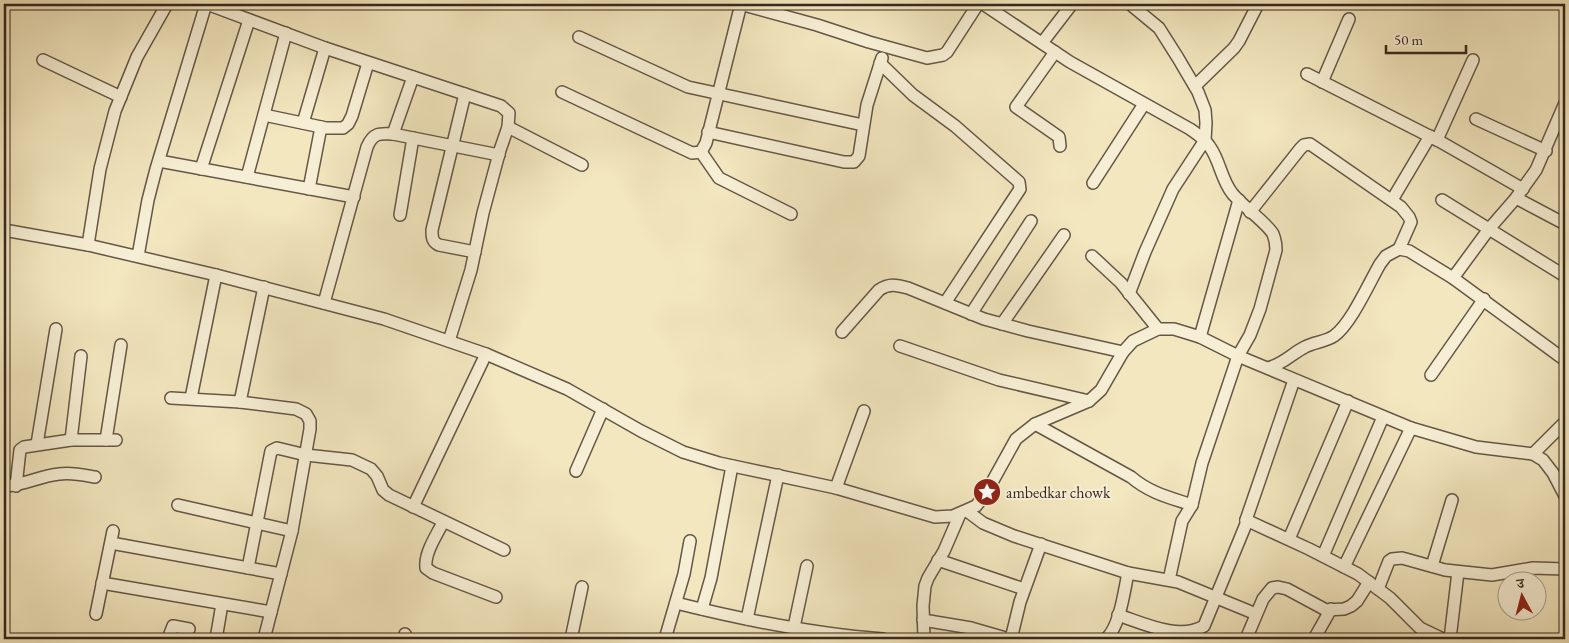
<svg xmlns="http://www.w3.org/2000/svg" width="1569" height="643" font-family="'EB Garamond','Noto Serif Devanagari',serif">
  <rect width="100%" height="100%" fill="#f3e7bf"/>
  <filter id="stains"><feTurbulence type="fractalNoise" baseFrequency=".004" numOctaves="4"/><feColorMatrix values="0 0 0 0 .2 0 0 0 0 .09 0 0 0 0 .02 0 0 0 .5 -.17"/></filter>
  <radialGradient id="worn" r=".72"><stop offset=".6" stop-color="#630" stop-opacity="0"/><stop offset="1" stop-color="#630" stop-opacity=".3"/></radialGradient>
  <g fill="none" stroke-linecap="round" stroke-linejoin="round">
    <defs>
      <g id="minor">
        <path d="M207 4 325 48 501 106 509 113 508 127 500 150 483 213 471 270 449 341"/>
        <path d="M740 4 817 25 869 42 927 58 943 55 947 52 978 4"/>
        <path d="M983 4 1070 62 1190 129C1197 134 1205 139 1210 147 1220 161 1221 179 1232 193 1241 205 1268 224 1273 234 1275 239 1276 244 1276 250L1260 309 1250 335 1238 356 1202 463 1192 505 1182 521 1169 580"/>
        <path d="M579 37 688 87 863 125"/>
        <path d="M1042 43 1072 4"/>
        <path d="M1055 52 1016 107 1059 137 1060 146"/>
        <path d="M43 60 121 97"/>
        <path d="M880 63 913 95 955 126 1019 182 1020 189 1016 195 945 303"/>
        <path d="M1307 74 1439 141 1523 189"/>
        <path d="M1322 82 1349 19"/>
        <path d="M1195 86 1234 48 1239 41 1258 4"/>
        <path d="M562 92 692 153 701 152 706 143 741 4"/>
        <path d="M465 94 432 230C432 237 432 242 439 245L475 252"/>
        <path d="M264 115 326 128H343L348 124 352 116 368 63"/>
        <path d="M1476 119 1546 151"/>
        <path d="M303 123 325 48"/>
        <path d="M508 127 582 165"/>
        <path d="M708 132 844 162H854L859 156 867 105 882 58"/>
        <path d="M393 134 413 77"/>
        <path d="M1437 140 1473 60"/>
        <path d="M701 152 719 178 791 214"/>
        <path d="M159 161 354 197"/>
        <path d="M201 169 249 20"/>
        <path d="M247 177 286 33"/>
        <path d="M1093 183 1144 104"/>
        <path d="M309 189 321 127"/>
        <path d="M1516 198 1565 224"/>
        <path d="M1392 200 1430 136"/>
        <path d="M1442 200 1565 276"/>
        <path d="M1250 212 1300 149 1304 145 1310 144 1401 207 1409 217 1411 222 1399 249"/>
        <path d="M400 215 413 138"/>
        <path d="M4 230 88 245 216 275 384 319 486 354 567 389 641 431 683 452 719 463 836 488 935 517 953 516 976 506 985 495 1016 439 1035 424 1089 401 1101 390 1123 352 1133 341 1158 329H1174L1200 337 1238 356 1411 428 1476 447 1533 454 1543 460 1553 473 1565 496"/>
        <path d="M88 245 100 169 115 111 137 57 167 4"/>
        <path d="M138 256 148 200 156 169 206 4"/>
        <path d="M1092 256 1121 283 1158 329"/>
        <path d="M1453 278 1489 229 1516 198 1536 170 1565 103"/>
        <path d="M1129 294 1145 252 1173 189 1205 140 1206 123 1205 110 1198 92 1178 58 1159 28 1130 4"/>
        <path d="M324 303 367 147C373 133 379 133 393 134L499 155"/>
        <path d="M971 314 1031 221"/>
        <path d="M1002 324 1064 235"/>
        <path d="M842 332 879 290C889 283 897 285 908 288L984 319 1028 331 1123 352"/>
        <path d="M1200 337 1239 200"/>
        <path d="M900 346 999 380 1089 401"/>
        <path d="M1268 368C1285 363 1291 354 1305 347 1314 342 1325 342 1334 336 1351 324 1369 283 1380 264L1386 256 1399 249 1409 251 1453 278 1565 360"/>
        <path d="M1431 375 1484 299"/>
        <path d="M171 398 240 402 296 409 306 414 310 421V429L292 531 264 639"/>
        <path d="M191 398 216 275"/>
        <path d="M240 402 264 287"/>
        <path d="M1035 424 1131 477C1150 493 1168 497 1192 505"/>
        <path d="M71 440 81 356"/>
        <path d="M106 440 121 345"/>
        <path d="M37 444 56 329"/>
        <path d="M1533 454 1565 422"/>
        <path d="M576 471 603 409"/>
        <path d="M4 486C26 485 39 476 59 474 71 472 84 475 95 477"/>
        <path d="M16 486 20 450 24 447 71 440H116"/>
        <path d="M836 488 864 411"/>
        <path d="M178 505 292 531"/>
        <path d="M413 507 486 354"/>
        <path d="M967 511 983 523 1014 536 1128 573 1178 582 1256 614"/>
        <path d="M1246 520 1309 549 1358 574 1390 598 1420 628 1443 639"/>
        <path d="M443 522C437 535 424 553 426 568L433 573 496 597"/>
        <path d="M1289 539 1348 401"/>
        <path d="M111 543 281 574"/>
        <path d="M1323 556 1383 417"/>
        <path d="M938 560 1024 589"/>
        <path d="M1432 566 1452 500"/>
        <path d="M1344 567 1411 428"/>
        <path d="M248 568 271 451 277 448 306 455 352 460 371 469 377 476 383 490 389 495 504 550"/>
        <path d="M102 583 271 612"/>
        <path d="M1378 589 1389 561 1392 559 1402 558 1445 570 1492 575 1533 568 1565 569"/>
        <path d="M676 603C744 620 813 634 883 639"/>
        <path d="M702 609 711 578 732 466"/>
        <path d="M96 614 113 531"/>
        <path d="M1118 615C1143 623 1179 641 1204 626L1246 524V520L1294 380"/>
        <path d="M747 619 778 475"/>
        <path d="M923 620 971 628 1009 639"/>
        <path d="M794 627 807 566"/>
        <path d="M168 639 173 626 189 629"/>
        <path d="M216 639 222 604"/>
        <path d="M403 639 405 634"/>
        <path d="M571 639 582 587"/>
        <path d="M665 639 684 574 690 541"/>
        <path d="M924 639 923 606 925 586 928 578 944 551 960 514"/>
        <path d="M1011 639 1020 602 1041 544"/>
        <path d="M1106 639C1120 626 1124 592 1128 573"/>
        <path d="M1246 639 1263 599 1272 588 1278 587 1287 589 1326 610 1344 609 1351 606 1357 601 1369 582"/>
        <path d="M1314 639 1331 609"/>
        <path d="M1450 639 1458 572"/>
      </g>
    </defs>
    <use href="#minor" stroke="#655747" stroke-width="14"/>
    <use href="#minor" stroke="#f7efd5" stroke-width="11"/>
  </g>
  <defs>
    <symbol id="sight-disc" viewBox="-11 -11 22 22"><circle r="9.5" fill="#8f2418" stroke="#f7efd5"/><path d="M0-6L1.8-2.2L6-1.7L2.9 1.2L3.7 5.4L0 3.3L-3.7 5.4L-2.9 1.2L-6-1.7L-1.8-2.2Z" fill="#fff"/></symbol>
  </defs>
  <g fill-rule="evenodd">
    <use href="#sight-disc" x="971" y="476" width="32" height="32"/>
  </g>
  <g text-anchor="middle" stroke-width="4" stroke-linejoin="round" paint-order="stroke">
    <g font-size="16" fill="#36271f" stroke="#f7efd5" text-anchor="start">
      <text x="1006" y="498">ambedkar chowk</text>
    </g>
  </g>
  <rect width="1569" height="643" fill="none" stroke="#f3e7bf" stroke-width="20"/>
  <rect x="5" y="5" width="1559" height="633" fill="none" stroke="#36271f" stroke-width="2.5"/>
  <rect x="10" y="10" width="1549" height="623" fill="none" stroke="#36271f"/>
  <g transform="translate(1522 596) rotate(353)"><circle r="24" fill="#f7efd5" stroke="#aa9f8c"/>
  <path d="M0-4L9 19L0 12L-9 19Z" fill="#8f2418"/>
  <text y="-8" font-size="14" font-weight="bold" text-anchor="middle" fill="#36271f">उ</text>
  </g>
  <path d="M1386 45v8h80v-8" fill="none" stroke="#36271f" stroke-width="2.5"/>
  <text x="1394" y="45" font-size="15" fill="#36271f" stroke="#f7efd5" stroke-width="4" paint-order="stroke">50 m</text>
  <rect width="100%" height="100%" filter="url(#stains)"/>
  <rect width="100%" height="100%" fill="url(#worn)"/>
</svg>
